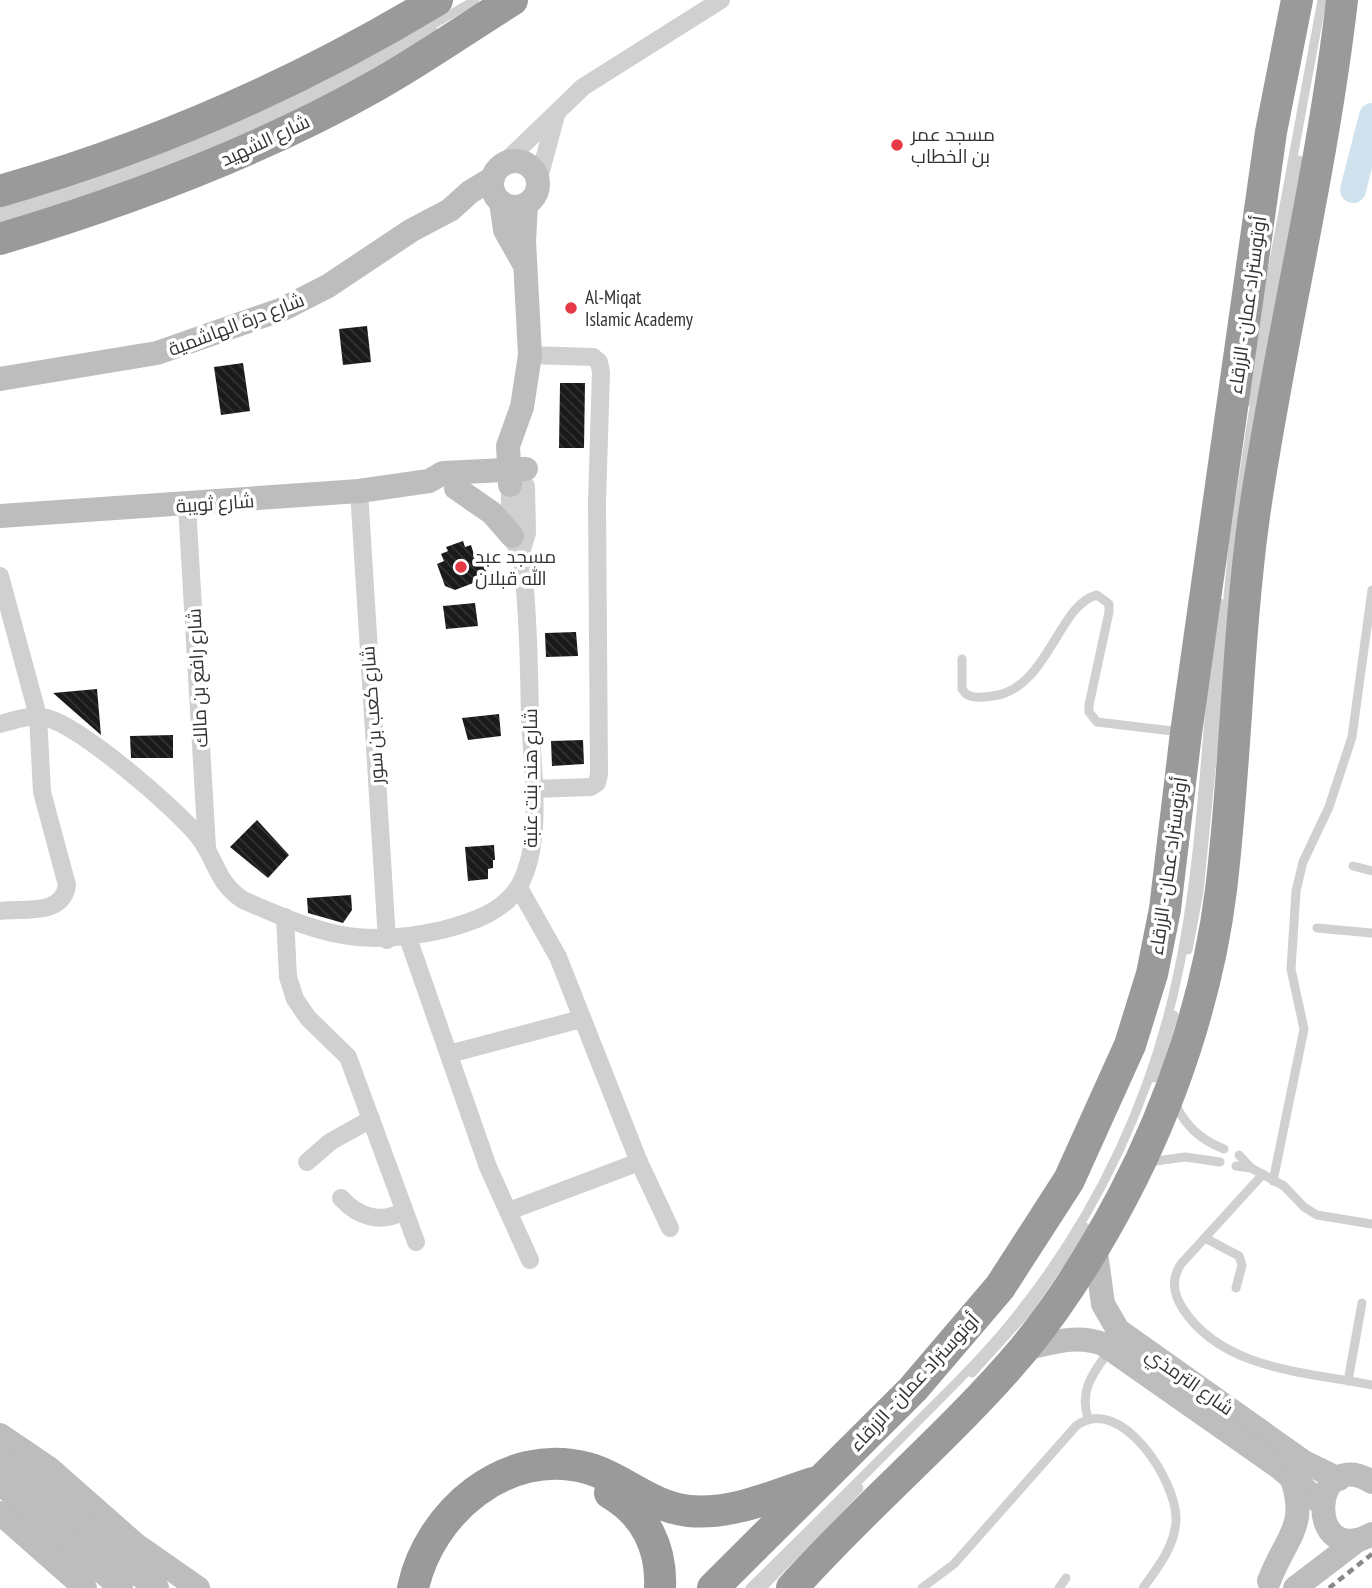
<svg xmlns="http://www.w3.org/2000/svg" width="1372" height="1588" font-family="'PT Sans Narrow',Cairo,sans-serif">
  <defs>
    <pattern id="building-back-hatch" width="6" height="6" patternUnits="userSpaceOnUse" patternTransform="scale(1.75)"><rect width="6" height="6" fill="#1a1a1a"/><path d="M-1 5l2 2M0 0l6 6M5-1l2 2" fill="none" stroke="#333"/></pattern>
  </defs>
  <rect width="100%" height="100%" fill="#fff"/>
  <g fill="none" stroke-linecap="round" stroke-linejoin="round">
    <path stroke="#cfe2ee" stroke-width="26" d="M1353 190 1372 116"/>
  </g>
  <g fill="url(#building-back-hatch)">
    <path d="M367 326 371 362 343 365 339 329Z"/>
    <path d="M243 363 250 411 221 415 214 367Z"/>
    <path d="M560 383H585L584 448H559Z"/>
    <path d="M463 541 465 547 471 545 475 558 481 556 486 571 481 580 455 590 445 586 437 564 444 561 441 554 448 551 446 547Z"/>
    <path d="M475 603 478 626 446 629 443 606Z"/>
    <path d="M576 632 578 656 546 657 545 633Z"/>
    <path d="M97 689 101 735 53 693Z"/>
    <path d="M499 714 501 736 468 740 462 718Z"/>
    <path d="M173 735V758H131L130 736Z"/>
    <path d="M583 740 584 764 552 766 551 741Z"/>
    <path d="M257 820 289 855 268 878 230 847Z"/>
    <path d="M494 845 495 860H493V868L488 869V879L468 881 465 847Z"/>
    <path d="M351 895 352 910 343 923 308 913 307 898Z"/>
  </g>
  <g fill="none" stroke-linecap="round" stroke-linejoin="round">
    <g stroke="#d0d0d0" stroke-width="9">
      <path d="M0 211C168 167 327 89 475 0"/>
      <path d="M0 219C154 180 296 109 434 32"/>
      <path d="M1248 402 1322 0"/>
      <path d="M962 659V689L966 694C974 699 983 697 992 696 1048 690 1058 604 1097 595L1109 604V612L1089 705V712L1097 722 1181 732"/>
      <path d="M1353 866 1372 871"/>
      <path d="M1317 928 1372 933"/>
      <path d="M1188 950 1199 892 1233 546 1253 413 1299 160"/>
      <path d="M1154 1078 1174 1015"/>
      <path d="M1174 1101C1184 1125 1200 1140 1224 1149"/>
      <path d="M1239 1155 1251 1168"/>
      <path d="M1149 1162 1185 1157 1220 1162"/>
      <path d="M1236 1166 1251 1168 1284 1186 1304 1207 1317 1215 1372 1224"/>
      <path d="M1263 1174 1181 1264C1171 1279 1173 1293 1183 1309 1223 1370 1306 1372 1372 1385"/>
      <path d="M1273 1181 1304 1029 1291 969 1296 891 1303 862 1329 807 1352 737 1372 590"/>
      <path d="M1205 1238 1239 1256 1242 1265 1236 1288"/>
      <path d="M972 1373 1027 1312 1085 1227"/>
      <path d="M1348 1381 1362 1303"/>
      <path d="M1088 1419C1079 1390 1093 1373 1109 1351"/>
      <path d="M750 1588C807 1532 864 1476 920 1419 956 1383 993 1347 1024 1306 1099 1210 1152 1096 1177 978 1204 855 1205 728 1220 603"/>
      <path d="M762 1588 859 1488"/>
      <path d="M922 1588 954 1564 1076 1426C1120 1392 1178 1482 1176 1521 1174 1548 1158 1567 1143 1588"/>
      <path d="M1059 1588 1066 1578"/>
    </g>
    <g stroke="#d0d0d0" stroke-width="18">
      <path d="M504 163 583 87 721 0"/>
      <path d="M538 182 556 115"/>
      <path d="M530 355 593 357 599 362 601 372 597 502 599 774 597 783 591 787 533 789"/>
      <path d="M359 491 387 940"/>
      <path d="M187 505 207 848"/>
      <path d="M521 553 527 533 526 486"/>
      <path d="M0 576 38 716 42 792 67 885C63 916 24 908 0 911"/>
      <path d="M0 724C15 720 31 714 47 718 81 727 175 807 198 836 217 860 215 881 243 900 319 933 358 949 442 930 470 923 504 912 519 886 544 843 532 766 530 718 529 664 528 611 522 558 521 551 515 547 513 539 509 523 510 503 510 486"/>
      <path d="M519 888 558 957 639 1162 670 1228"/>
      <path d="M285 917 288 977 295 999 308 1018 348 1057 416 1242"/>
      <path d="M408 938 488 1167 530 1260"/>
      <path d="M449 1054 581 1019"/>
      <path d="M307 1162 330 1142 371 1119"/>
      <path d="M341 1198C358 1217 381 1224 404 1211"/>
      <path d="M509 1211 639 1162"/>
    </g>
    <g stroke="#bdbdbd" stroke-width="24">
      <circle cx="515" cy="184" r="23"/>
      <path d="M501 202 505 230 523 262"/>
      <path d="M0 379 157 353 283 309 328 286 412 230 450 210 470 192 493 178"/>
      <path d="M510 485 508 446 522 407 530 355 524 241 526 204"/>
      <path d="M456 488 492 513 512 536"/>
      <path d="M0 516 359 491 429 481 443 473 526 469"/>
      <path d="M1095 1245 1103 1304 1118 1330 1304 1462 1339 1479"/>
      <path d="M1024 1349C1051 1343 1076 1334 1103 1344L1280 1468 1321 1503"/>
      <path d="M0 1435 50 1469 135 1544 198 1588"/>
      <path d="M0 1457 50 1496 113 1556 157 1588"/>
      <path d="M1372 1482C1309 1443 1305 1571 1372 1534"/>
      <path d="M0 1483 121 1588"/>
      <path d="M0 1513 85 1588"/>
      <path d="M1269 1581C1286 1536 1309 1527 1291 1476"/>
      <path d="M1295 1588 1358 1540"/>
    </g>
    <g stroke="#9a9a9a" stroke-width="32">
      <path d="M0 191C154 147 300 83 437 0"/>
      <path d="M0 239C130 200 259 152 377 85 423 59 467 28 512 0"/>
      <path d="M610 1493C645 1513 662 1548 660 1588"/>
      <path d="M413 1588C429 1513 506 1446 587 1468 623 1478 650 1507 689 1511 732 1515 773 1496 813 1483"/>
      <path d="M713 1588 913 1389 1000 1287 1069 1180 1130 1045 1152 974 1165 909 1186 733 1271 132 1297 0"/>
      <path d="M792 1588C866 1505 952 1434 1023 1350 1061 1304 1095 1249 1123 1196 1172 1103 1208 995 1221 890 1236 766 1237 640 1254 516 1279 343 1322 174 1342 0"/>
    </g>
    <path stroke="#888" stroke-width="4.5" stroke-dasharray="7 5" stroke-linecap="butt" d="M1329 1588 1372 1554"/>
  </g>
  <g fill="#e63946" stroke="#fff" stroke-width="2.5">
    <circle cx="897" cy="145" r="7"/>
    <circle cx="571" cy="308" r="7"/>
    <circle cx="461" cy="567" r="7"/>
  </g>
  <g text-anchor="middle" stroke-width="7" stroke-linejoin="round" paint-order="stroke">
    <g font-size="19" fill="#333" stroke="#fff" text-anchor="start">
      <text x="911" y="141">مسجد عمر<tspan x="911" dy="22">بن الخطاب</tspan></text>
      <text x="585" y="304">Al-Miqat<tspan x="585" dy="22">Islamic Academy</tspan></text>
      <text x="475" y="563">مسجد عبد<tspan x="475" dy="22">الله قبلان</tspan></text>
    </g>
    <g font-size="19" fill="#333" stroke="#fff">
      <text transform="translate(265 140) rotate(-25)" y="7">شارع الشهيد</text>
      <text transform="translate(1247 305) rotate(-82)" y="7">أوتوستراد عمان - الزرقاء</text>
      <text transform="translate(236 324) rotate(-21)" y="7">شارع درة الهاشمية</text>
      <text transform="translate(215 503) rotate(-4)" y="7">شارع ثويبة</text>
      <text transform="translate(197 678) rotate(-93)" y="7">شارع رافع بن مالك</text>
      <text transform="translate(372 715) rotate(-94)" y="7">شارع كعب بن سور</text>
      <text transform="translate(530 778) rotate(-90)" y="7">شارع هند بنت عتبة</text>
      <text transform="translate(1168 866) rotate(-82)" y="7">أوتوستراد عمان - الزرقاء</text>
      <text transform="translate(1190 1381) rotate(35)" y="7">شارع الترمذي</text>
      <text transform="translate(914 1382) rotate(-47)" y="7">أوتوستراد عمان - الزرقاء</text>
    </g>
  </g>
</svg>
